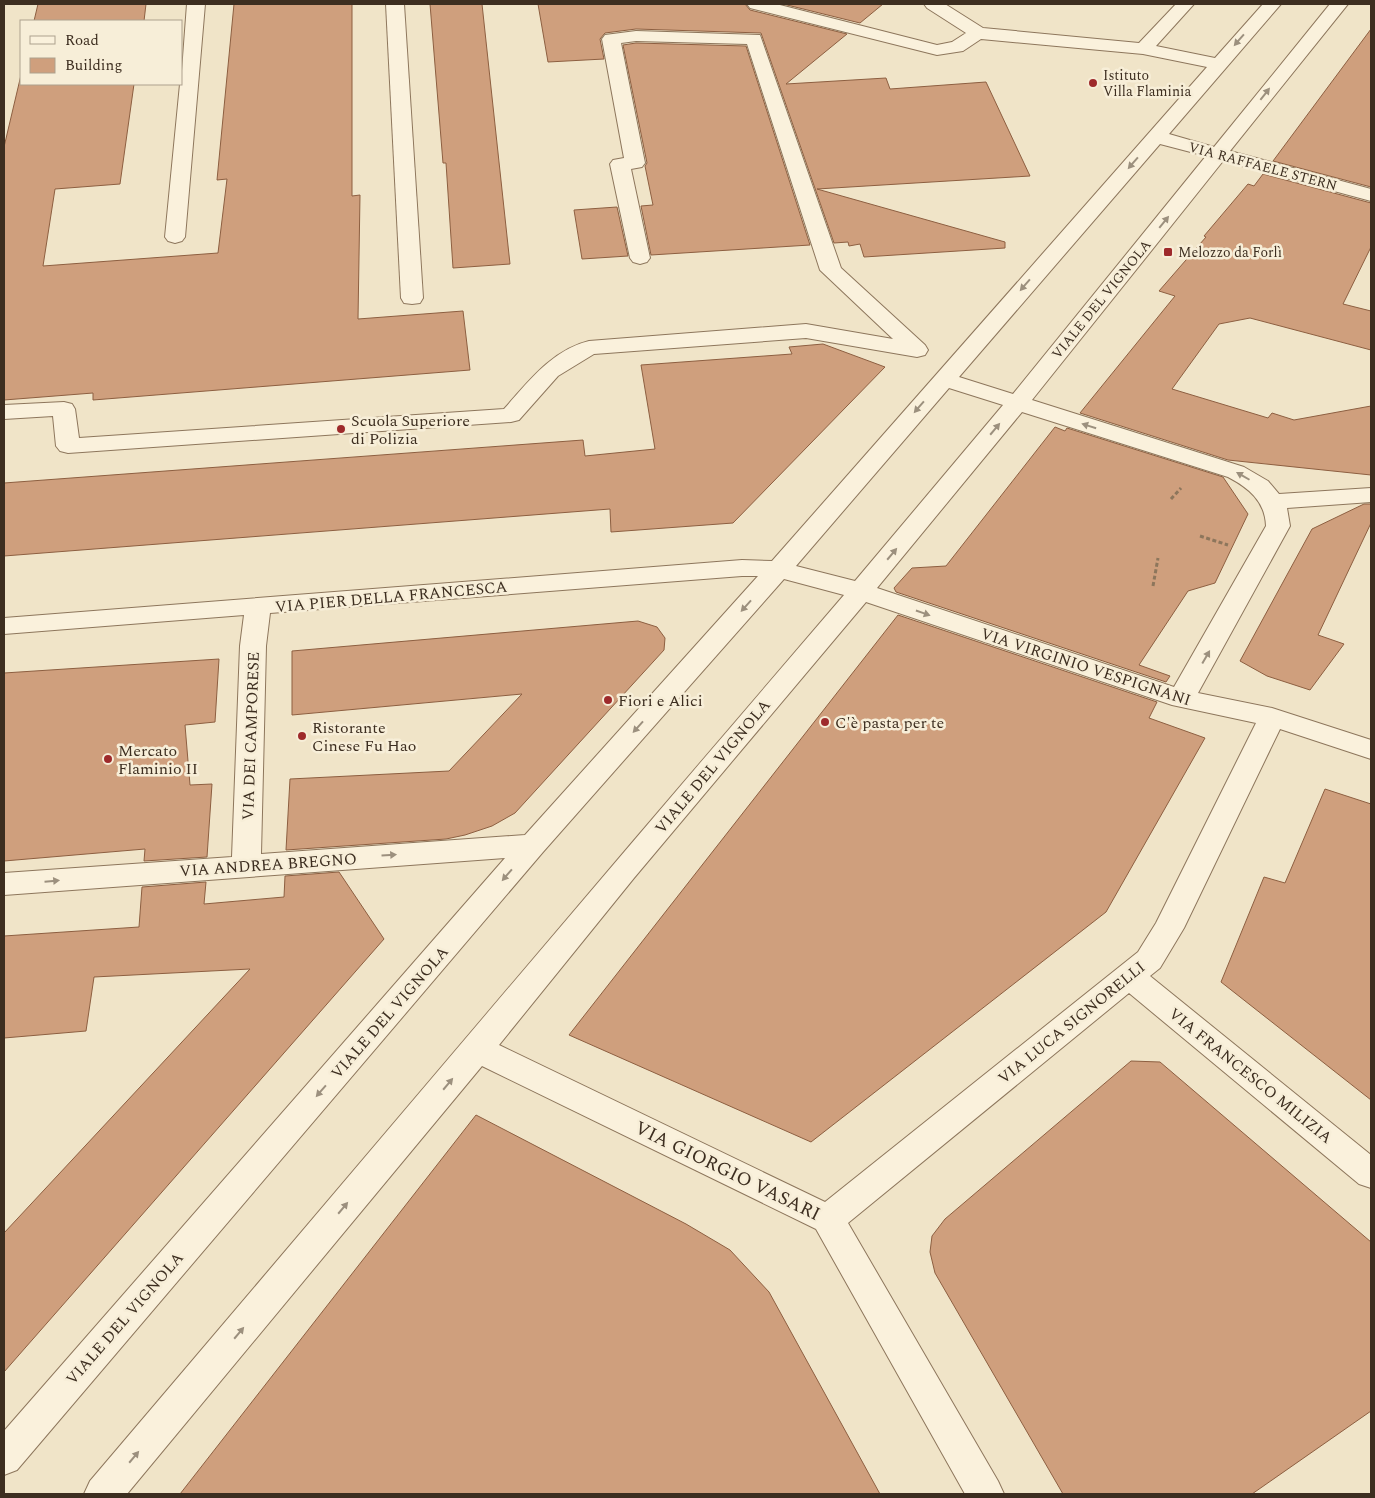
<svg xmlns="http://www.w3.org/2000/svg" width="1375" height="1498" font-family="Spectral,serif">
  <rect width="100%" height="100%" fill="#f0e4c8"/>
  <g fill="#cf9f7d" stroke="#8d5f41">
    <path d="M38 4H146L144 21H34Z"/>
    <path d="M234 4H352V196L360 195 358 319 463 311 470 370 93 400V393L4 400V147L21 75V84H134L120 184 55 189 43 266 218 253 227 179 217 180Z"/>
    <path d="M430 4H482L510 264 453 268 446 163H443Z"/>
    <path d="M538 4H745L750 10 847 34 786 84 886 78 890 89 986 82 1030 176 817 189 1005 242V248L864 257 860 244 849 246 848 242 834 243 761 33 636 29 605 33 600 39 604 59 548 62Z"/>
    <path d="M783 4H883L860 23Z"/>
    <path d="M1371 29V187L1273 161Z"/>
    <path d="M636 43 746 46 810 245 651 255 641 206 653 205 645 166 647 163 623 45Z"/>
    <path d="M1263 174 1371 203V247L1343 304 1371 311V350L1250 318 1219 324 1172 389 1268 418 1272 413 1294 420 1371 406V475L1228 460 1080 413 1175 296 1159 291 1206 237 1204 236 1248 184 1254 186Z"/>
    <path d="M617 207 628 256 582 259 574 210Z"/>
    <path d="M823 344 885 367 733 523 611 532 610 509 4 556V483L583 440 585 456 655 449 641 365 792 354 789 347Z"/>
    <path d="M1055 427 1065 431 1067 428 1223 477 1248 514 1215 583 1188 591 1139 665 1170 676 1166 682 896 592 894 588 912 568 946 566Z"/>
    <path d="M1364 504H1371V523L1318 635 1344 644 1310 690 1267 676 1240 661 1312 529Z"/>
    <path d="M898 615 1157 702 1149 718 1205 738 1106 912 811 1142 569 1035Z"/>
    <path d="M638 621 657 627 665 638 664 650 515 813 492 826 465 835 446 839 286 850 290 779 449 771 522 694 292 715V651Z"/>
    <path d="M219 659 215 722 185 725 190 785 212 784 207 857 144 861 145 849 4 861V673Z"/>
    <path d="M1325 789 1371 804V1100L1221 982 1264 877 1285 883Z"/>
    <path d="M339 872 384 939 4 1372V1233L250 969 94 977 86 1031 4 1038V936L139 927 142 887 206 882 204 904 284 897 285 876Z"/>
    <path d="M1131 1061 1160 1062 1371 1242V1411L1252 1494H1063L935 1273 930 1252 932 1236 945 1219Z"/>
    <path d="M476 1115 686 1224 730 1250 769 1292 880 1494H180Z"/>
  </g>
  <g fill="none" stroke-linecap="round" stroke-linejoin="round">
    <defs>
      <g id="minor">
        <path d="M187 4H205L185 237 182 241 175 243 168 241 165 237 180 84H181Z"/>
        <path d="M386 4H404L423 298 420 303 412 304 404 303 401 298Z"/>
        <path d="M747 4H776L937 45 952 42 966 33 927 8 924 4H945L983 28 1139 43 1176 4H1194L1156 46 1215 58 1263 4H1281L1169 134 1214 147 1330 4H1348L1230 151 1371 189V201L1223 161 1032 400 1244 467 1268 481 1279 494 1371 488V502L1287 508 1290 526 1198 693 1272 708 1371 740V759L1280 729 1184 928 1160 968 1150 976 1371 1155V1188L1359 1184 1129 993 848 1223 998 1481 1004 1494H965L816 1229 482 1066 127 1494H84L90 1481C341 1186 591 889 844 595L784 579 543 852 17 1470 4 1475V1431L505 858 4 895V873L232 857 240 646 244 615 4 634V618L742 560 772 561 1207 67 1143 54 981 39 963 51 937 55 750 8ZM1160 144 1206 156 1013 394 959 377ZM949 388 1003 405 855 581 796 566ZM1022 412 1228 477C1249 488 1265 501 1266 526L1174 687 877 588ZM742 576H758L525 835 261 854 266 646 270 613ZM866 602 1172 705 1256 723 1156 923 1138 952 825 1202 499 1045 634 878Z"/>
        <path d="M636 31 760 35 841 268 925 345 928 350 925 355 917 357 806 338 594 354 558 376 519 420 511 422 68 453 60 451 56 446 53 416 4 419V405L64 402 72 404 75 409 79 438 504 409C528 382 552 350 589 341L806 324 893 339 820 270 747 44 636 41 621 43 645 163 642 167 631 169 650 258 647 262 640 264 633 262 630 258 610 164 613 160 624 158 602 39 605 35Z"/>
      </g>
    </defs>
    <use href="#minor" stroke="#8d765c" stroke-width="2"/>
    <g stroke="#8d765c" stroke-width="3" stroke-dasharray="4 2.5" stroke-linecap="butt">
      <path d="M1171 499 1181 488"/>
      <path d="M1200 536 1228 545"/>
      <path d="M1153 586 1158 558"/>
    </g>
    <use href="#minor" fill="#faf1dc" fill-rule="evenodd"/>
  </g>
  <defs><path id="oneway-solid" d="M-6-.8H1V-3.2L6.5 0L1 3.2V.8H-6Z" transform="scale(1.25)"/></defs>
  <g fill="#9c907e">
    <use href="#oneway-solid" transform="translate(1239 40) rotate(131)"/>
    <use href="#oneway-solid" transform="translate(1265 94) rotate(-52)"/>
    <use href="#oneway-solid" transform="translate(1133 163) rotate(131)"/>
    <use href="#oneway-solid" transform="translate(1164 222) rotate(-51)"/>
    <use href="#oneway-solid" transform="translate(1025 285) rotate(131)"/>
    <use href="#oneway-solid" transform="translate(919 407) rotate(131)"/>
    <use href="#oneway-solid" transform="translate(1089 426) rotate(-163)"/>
    <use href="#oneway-solid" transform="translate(995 429) rotate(-50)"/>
    <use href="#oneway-solid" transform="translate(1243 476) rotate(-150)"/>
    <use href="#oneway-solid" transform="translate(892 554) rotate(-50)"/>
    <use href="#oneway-solid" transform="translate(746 606) rotate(132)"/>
    <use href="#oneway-solid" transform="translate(923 613) rotate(19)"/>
    <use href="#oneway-solid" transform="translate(1206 657) rotate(-60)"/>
    <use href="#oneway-solid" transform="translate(638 727) rotate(132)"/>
    <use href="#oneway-solid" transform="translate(389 855) rotate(-4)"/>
    <use href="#oneway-solid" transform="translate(507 875) rotate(131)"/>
    <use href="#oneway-solid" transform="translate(52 881) rotate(-5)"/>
    <use href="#oneway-solid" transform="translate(448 1084) rotate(-50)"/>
    <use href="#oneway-solid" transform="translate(321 1091) rotate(131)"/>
    <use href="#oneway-solid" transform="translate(343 1208) rotate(-50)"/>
    <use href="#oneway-solid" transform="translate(239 1333) rotate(-50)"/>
    <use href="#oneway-solid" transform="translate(134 1457) rotate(-50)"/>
  </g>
  <g fill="#9e2a2b" stroke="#f7eed8" stroke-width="2">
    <circle cx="1093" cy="83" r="5"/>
    <rect x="1163" y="247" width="10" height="10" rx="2.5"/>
    <circle cx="341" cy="429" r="5"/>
    <circle cx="608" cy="700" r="5"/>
    <circle cx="825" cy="722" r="5"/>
    <circle cx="302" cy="736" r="5"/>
    <circle cx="108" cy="759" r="5"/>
  </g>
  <g text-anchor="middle" stroke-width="5" stroke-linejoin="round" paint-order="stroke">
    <g font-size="14" fill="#3d2e20" stroke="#f7eed8" text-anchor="start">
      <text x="1103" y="80">Istituto<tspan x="1103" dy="16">Villa Flaminia</tspan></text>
      <text x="1178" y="257">Melozzo da Forlì</text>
    </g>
    <g font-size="14" fill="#3d2e20" stroke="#f7eed8">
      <text transform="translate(1263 166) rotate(15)" y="5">VIA RAFFAELE STERN</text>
      <text transform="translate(1101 299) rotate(-51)" y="5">VIALE DEL VIGNOLA</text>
    </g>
    <g font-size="16" fill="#3d2e20" stroke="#f7eed8" text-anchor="start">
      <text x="351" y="426">Scuola Superiore<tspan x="351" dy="18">di Polizia</tspan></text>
      <text x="618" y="706">Fiori e Alici</text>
      <text x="835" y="728">C'è pasta per te</text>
      <text x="312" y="733">Ristorante<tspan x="312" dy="18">Cinese Fu Hao</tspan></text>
      <text x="118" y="756">Mercato<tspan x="118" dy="18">Flaminio II</tspan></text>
    </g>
    <g font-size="16" fill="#3d2e20" stroke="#f7eed8">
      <text transform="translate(391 596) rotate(-5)" y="6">VIA PIER DELLA FRANCESCA</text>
      <text transform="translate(1086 666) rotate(18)" y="6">VIA VIRGINIO VESPIGNANI</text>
      <text transform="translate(250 736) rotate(-88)" y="6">VIA DEI CAMPORESE</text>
      <text transform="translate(712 766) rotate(-50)" y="6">VIALE DEL VIGNOLA</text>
      <text transform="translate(268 864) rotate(-4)" y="6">VIA ANDREA BREGNO</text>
      <text transform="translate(389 1012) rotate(-49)" y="6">VIALE DEL VIGNOLA</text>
      <text transform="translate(1071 1022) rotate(-39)" y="6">VIA LUCA SIGNORELLI</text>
      <text transform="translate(1251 1075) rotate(39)" y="6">VIA FRANCESCO MILIZIA</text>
      <text transform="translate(124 1318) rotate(-49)" y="6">VIALE DEL VIGNOLA</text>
    </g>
    <g font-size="19" fill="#3d2e20" stroke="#f7eed8">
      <text transform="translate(728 1170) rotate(26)" y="7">VIA GIORGIO VASARI</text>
    </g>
  </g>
  <rect width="1375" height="1498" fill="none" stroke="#3d2e20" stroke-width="10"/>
  <rect x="20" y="20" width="162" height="65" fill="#f7eed8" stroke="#ada18e"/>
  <rect x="30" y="36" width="25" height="8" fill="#faf1dc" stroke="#ada18e"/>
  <text x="65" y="45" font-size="15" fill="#3d2e20">Road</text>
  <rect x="30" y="58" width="25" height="15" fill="#cf9f7d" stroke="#ada18e"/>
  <text x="65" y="70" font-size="15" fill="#3d2e20">Building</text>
</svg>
